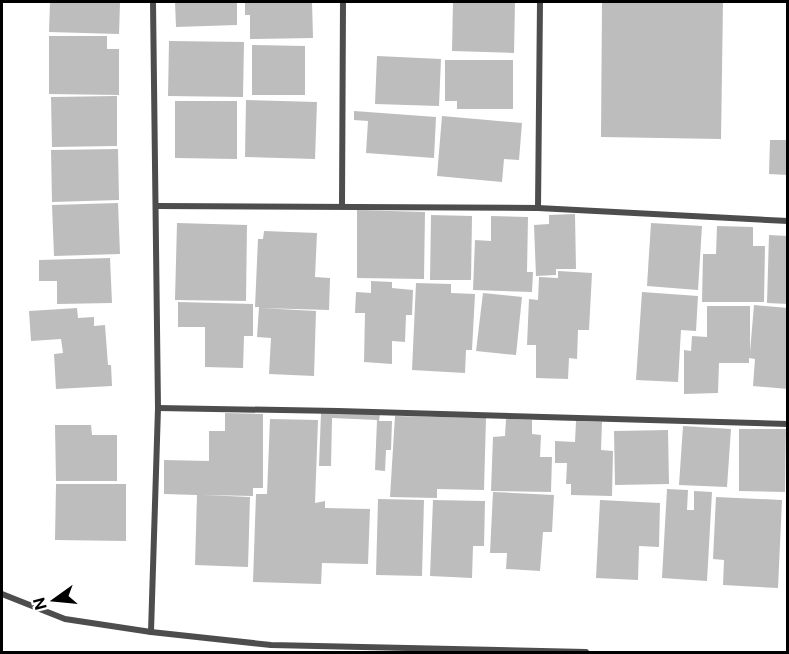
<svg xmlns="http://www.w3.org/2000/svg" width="789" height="654" font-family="'Public Sans',sans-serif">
  <rect width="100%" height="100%" fill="#fff"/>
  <g fill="#bdbdbd">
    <path d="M50 2H120L119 34 49 32Z"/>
    <path d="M175 2H237V25L176 27Z"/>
    <path d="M245 2H312L313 38 250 39V15H245Z"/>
    <path d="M453 2H515L514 53 452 51Z"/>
    <path d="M602 2H723L721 139 601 137Z"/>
    <path d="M49 36H107V49H119V95L49 94Z"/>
    <path d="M169 41 244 42 243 97 168 96Z"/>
    <path d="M252 45 305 46V95H252Z"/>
    <path d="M377 56 441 59 439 106 375 104Z"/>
    <path d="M445 60H513V109H457V101H445Z"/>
    <path d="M117 96V146L52 147 51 97Z"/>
    <path d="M246 100 317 102 315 159 245 157Z"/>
    <path d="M175 101H237V159L175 158Z"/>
    <path d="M354 111 436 117 434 158 366 153 368 121 354 120Z"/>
    <path d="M442 116 522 123 519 160 504 159 502 182 437 176Z"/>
    <path d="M770 140H788V175L769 174Z"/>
    <path d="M118 149 119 200 52 202 51 150Z"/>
    <path d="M118 203 120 254 54 256 52 205Z"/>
    <path d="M357 210 425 212 424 279 357 278Z"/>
    <path d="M575 214 576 269H556V275L536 276 534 225 549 224V215Z"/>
    <path d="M431 215 472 216 471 280H430Z"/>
    <path d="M491 216 528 217 527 272H533L532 292 473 290 475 240 491 241Z"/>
    <path d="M177 223 247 225 246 301 175 300Z"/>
    <path d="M651 223 702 226 698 290 647 286Z"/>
    <path d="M717 226 753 227V246H765L764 302H702L703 254H716Z"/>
    <path d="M264 231 317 233 315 277 330 278 329 310 261 308 316 311 314 376 269 374 271 338 257 337 259 307H255L258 239H263Z"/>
    <path d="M769 235 788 236V304L767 303Z"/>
    <path d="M110 258 112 303 57 304V281H39V260Z"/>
    <path d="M558 271 592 273 589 330H578L577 359 569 358 568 379 536 378V345H527L529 299 538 300 539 277 558 278Z"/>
    <path d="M371 281 392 282V288L413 290 412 315H406L405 342 392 341V364L364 362 365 313H355L356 292 371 293Z"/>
    <path d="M416 283 451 284V293L475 294 472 350H466L465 373 412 370Z"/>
    <path d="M642 292 698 296 696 331 681 330 678 382 636 380Z"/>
    <path d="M483 293 522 297 516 355 476 351Z"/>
    <path d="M178 302 253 304V336H244L243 368 205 367V327H178Z"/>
    <path d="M754 305 788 308V389L753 386 755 359 749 358V363H719L718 393 684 394V350L691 351 692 336 707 337V306H750V352Z"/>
    <path d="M77 308 78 318 94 317V326L105 325 108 365H111L112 386 56 389 54 354 63 353 61 339 31 341 29 311Z"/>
    <path d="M225 413 263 414V488H253V496L203 495 250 497 248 567 195 565 197 495 164 494V460L209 461V431H225Z"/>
    <path d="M321 413 380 414 379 421H392L391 450H386L385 471 375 470 377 420 332 418 331 466H319Z"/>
    <path d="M395 416 486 418 484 490 437 489V498L390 497Z"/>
    <path d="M270 419 318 420 315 503 325 501V508L370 509 368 564 322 563 321 584 253 582 256 494H267Z"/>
    <path d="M506 419 532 420V434L541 435 540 457H552L551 492 491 491 493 437 505 436Z"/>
    <path d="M576 421 602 422 601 450 613 451 612 496 571 495V484H566L567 463H555V441L575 442Z"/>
    <path d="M55 425H91L92 435H117V481H56Z"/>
    <path d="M683 426 731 429 727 487 679 485Z"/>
    <path d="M739 429H786L785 492 739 491Z"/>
    <path d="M668 430 669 484 615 485 614 431Z"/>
    <path d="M56 484H126V541L55 540Z"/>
    <path d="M667 489 688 490 687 510H694V491L712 492 707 581 662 578Z"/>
    <path d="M493 492 554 495 552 532H543L540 571 506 569 507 553H490Z"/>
    <path d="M716 497 782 500 778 588 723 585 724 560 713 559Z"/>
    <path d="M378 499 424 500 422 576 376 575Z"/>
    <path d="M433 500 485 501 484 546H473L472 578 430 576Z"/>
    <path d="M600 500 660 503 659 547 639 546 638 580 596 578Z"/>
  </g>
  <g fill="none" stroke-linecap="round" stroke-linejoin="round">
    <g stroke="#4d4d4d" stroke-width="6">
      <path d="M157 206 538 208 788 221"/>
      <path d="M342 206 343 2"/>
      <path d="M538 208 540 2"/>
      <path d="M158 408 338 411 788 424"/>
      <path d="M2 594 65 619 151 632 271 645 586 652"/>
      <path d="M151 632 158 408 153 2"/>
    </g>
  </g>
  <rect width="789" height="654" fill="none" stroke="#000000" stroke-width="6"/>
  <g transform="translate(54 600) rotate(255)" stroke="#ffffff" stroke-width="4.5" paint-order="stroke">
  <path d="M0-4.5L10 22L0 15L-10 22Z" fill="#000000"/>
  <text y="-9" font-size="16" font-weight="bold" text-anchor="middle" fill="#000000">N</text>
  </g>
</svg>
